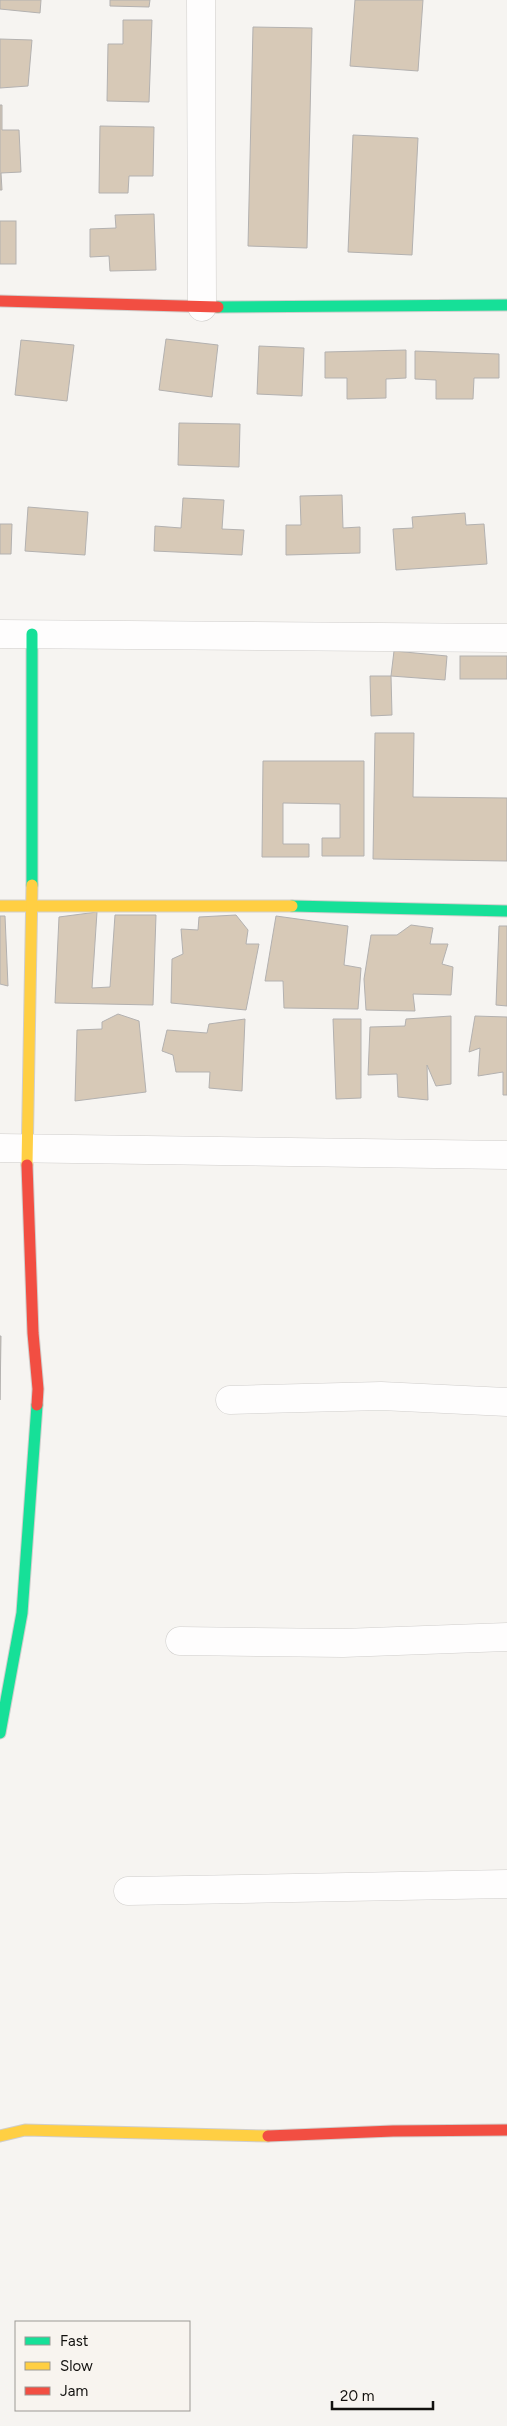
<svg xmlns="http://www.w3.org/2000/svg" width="507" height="2426" font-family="Figtree,sans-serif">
  <rect width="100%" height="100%" fill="#f6f4f1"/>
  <g fill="#d7c9b7" stroke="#b3b1b0">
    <path d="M0 0H41L40 13 0 9Z"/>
    <path d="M110 0H150L149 7 110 6Z"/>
    <path d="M355 0H423L418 71 350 66Z"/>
    <path d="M123 20H152L149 102 107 101 108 44H123Z"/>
    <path d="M253 27 312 28 307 248 248 246Z"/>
    <path d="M0 39 32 40 28 86 0 88Z"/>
    <path d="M0 105H2V130H19L21 172 1 173 2 190H0Z"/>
    <path d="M100 126 154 127 153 176H129L128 193H99Z"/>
    <path d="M353 135 418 138 412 255 348 252Z"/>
    <path d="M154 214 156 270 110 271 109 256 90 257V229L116 228 115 215Z"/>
    <rect x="0" y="221" width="16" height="43"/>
    <path d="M166 339 218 345 212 397 159 390Z"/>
    <path d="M21 340 74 345 67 401 15 395Z"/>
    <path d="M259 346 304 348 302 396 257 394Z"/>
    <path d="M406 350V378L386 379V398L347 399V378H325V352Z"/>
    <path d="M415 351 499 354V378H474L473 399H436V380L415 379Z"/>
    <path d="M179 423 240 424 239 467 178 465Z"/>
    <path d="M342 495 343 528 360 527V553L286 555V525H301L300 496Z"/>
    <path d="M183 498 224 500 222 529 244 530 242 555 154 551 155 526 181 528Z"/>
    <path d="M28 507 88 512 85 555 25 551Z"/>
    <path d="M465 513 466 525 484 524 487 564 396 570 393 529 413 528 412 517Z"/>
    <path d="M0 524H12L11 554H0Z"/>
    <path d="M394 651 447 656 445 680 391 676Z"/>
    <rect x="460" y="656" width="47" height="23"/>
    <path d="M370 676H391L392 715 371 716Z"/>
    <path d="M375 733H414L413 797 507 798V861L373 859Z"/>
    <path d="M263 761H364V856H322V838H340V804L283 803V844H309V857H262Z"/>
    <path d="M97 912 92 988 110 987 115 915H156L153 1005 55 1003 59 917Z"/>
    <path d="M236 915 248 930 246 944H259L246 1010 171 1003 172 959 183 954 181 929 198 930 199 917Z"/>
    <path d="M0 916H5L8 986 0 984Z"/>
    <path d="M276 916 348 926 344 965 361 968 358 1009 284 1008 283 981H265Z"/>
    <path d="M411 925 433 928 430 944H448L442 964 453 967 451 995 413 994 415 1011 366 1010 364 979 371 935H397Z"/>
    <path d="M499 926H507V1006L496 1005Z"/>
    <path d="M118 1014 139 1021 146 1092 75 1101 77 1030 102 1029V1022Z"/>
    <path d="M451 1016V1084L436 1086 427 1065 428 1100 398 1097 397 1074 368 1075 370 1027 405 1026 406 1019Z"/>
    <path d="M475 1016 507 1017V1095H503V1072L478 1076 480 1048 469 1052Z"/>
    <path d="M245 1019 242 1091 209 1088 210 1072H176L173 1055 162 1051 167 1030 207 1033 209 1024Z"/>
    <path d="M333 1019H361V1098L336 1099Z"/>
    <path d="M0 1336H1L0 1400Z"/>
  </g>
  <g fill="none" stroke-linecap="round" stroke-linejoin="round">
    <defs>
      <g id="street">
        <path d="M201 0 202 307"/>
        <path d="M0 634 507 638"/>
        <path d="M0 1148 507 1155"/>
        <path d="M230 1400 381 1396 507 1402"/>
        <path d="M180 1641 343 1643 507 1637"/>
        <path d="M128 1891 507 1884"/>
      </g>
      <g id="fast">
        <path d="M218 307 507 305"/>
        <path d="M32 634V885"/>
        <path d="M292 906 507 911"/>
        <path d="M0 1733 22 1613 37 1405"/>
      </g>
      <g id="slow">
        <path d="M0 906H292"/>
        <path d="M27 1165 32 885"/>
        <path d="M0 2136 25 2130 268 2136"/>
      </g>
      <g id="jam">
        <path d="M0 301 218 307"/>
        <path d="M27 1165 33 1333 38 1389 37 1405"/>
        <path d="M268 2136 393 2131 507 2130"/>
      </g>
    </defs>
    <use href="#street" stroke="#d0cecc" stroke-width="29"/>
    <use href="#fast" stroke="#d0cecc" stroke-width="13"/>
    <use href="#slow" stroke="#d0cecc" stroke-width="13"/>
    <use href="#jam" stroke="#d0cecc" stroke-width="13"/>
    <use href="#street" stroke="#fefdfd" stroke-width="28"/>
    <use href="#fast" stroke="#16e098" stroke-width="11"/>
    <use href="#slow" stroke="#ffcf43" stroke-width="11"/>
    <use href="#jam" stroke="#f24e42" stroke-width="11"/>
  </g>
  <rect x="15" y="2321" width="175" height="90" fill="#f8f4ef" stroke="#9c9995"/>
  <rect x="25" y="2337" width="25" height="8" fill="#16e098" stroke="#9c9995"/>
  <text x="60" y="2346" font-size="15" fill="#12110f">Fast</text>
  <rect x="25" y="2362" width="25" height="8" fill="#ffcf43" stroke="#9c9995"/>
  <text x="60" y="2371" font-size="15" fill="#12110f">Slow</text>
  <rect x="25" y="2387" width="25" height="8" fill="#f24e42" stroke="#9c9995"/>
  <text x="60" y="2396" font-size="15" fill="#12110f">Jam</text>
  <path d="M332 2401v8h101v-8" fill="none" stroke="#12110f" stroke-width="2.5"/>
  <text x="340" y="2401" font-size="15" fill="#12110f" stroke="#f8f4ef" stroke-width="4" paint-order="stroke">20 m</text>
</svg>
